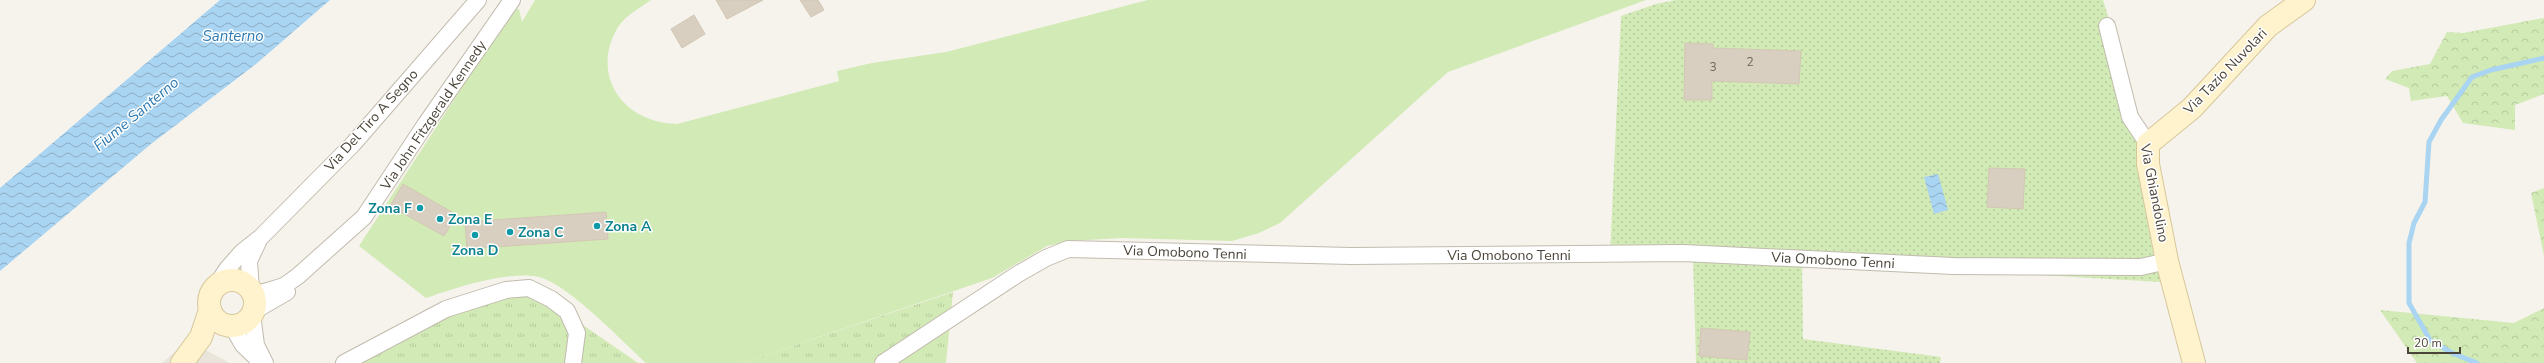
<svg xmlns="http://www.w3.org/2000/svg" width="2544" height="363" font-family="'Nunito Sans',sans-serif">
  <defs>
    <pattern id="grass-tufts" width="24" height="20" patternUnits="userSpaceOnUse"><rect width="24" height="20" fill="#d2eab5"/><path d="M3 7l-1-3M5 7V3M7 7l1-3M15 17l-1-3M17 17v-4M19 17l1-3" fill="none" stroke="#b6ca9c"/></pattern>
    <pattern id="forest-crowns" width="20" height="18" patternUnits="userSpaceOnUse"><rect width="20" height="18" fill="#d2eab5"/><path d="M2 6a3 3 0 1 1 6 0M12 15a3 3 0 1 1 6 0" fill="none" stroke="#b6ca9c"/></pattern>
    <pattern id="park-dots" width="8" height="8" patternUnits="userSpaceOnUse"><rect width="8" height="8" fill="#d2eab5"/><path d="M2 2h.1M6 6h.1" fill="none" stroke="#b6ca9c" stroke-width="1.8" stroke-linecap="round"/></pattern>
    <pattern id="water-waves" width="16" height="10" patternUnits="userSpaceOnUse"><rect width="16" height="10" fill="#a9d4f2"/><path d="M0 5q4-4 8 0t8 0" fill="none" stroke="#8caec5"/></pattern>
  </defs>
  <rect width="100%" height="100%" fill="#f6f3ec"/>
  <path fill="#eae5da" d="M188 341 230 363H162Z"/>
  <g fill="url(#grass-tufts)">
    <path d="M529 288 638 363H347L506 290Z"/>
    <path d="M953 292 946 363H742Z"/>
  </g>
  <g fill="url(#forest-crowns)">
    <path d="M2544 18V94L2515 105V130L2463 123 2447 96 2411 101 2409 88 2385 79 2392 71 2430 64 2447 32 2463 33Z"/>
    <path d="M2544 188V256L2531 193Z"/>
    <path d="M2544 308V363H2417L2380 310 2514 323Z"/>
  </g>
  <path fill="url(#park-dots)" d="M1676 0H2103L2148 144 2160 282 1802 261 1803 339 1941 357 1940 363H1696L1693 257 1610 255 1621 16 1656 4Z"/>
  <path fill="#d2eab5" d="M535 0H651C640 8 626 15 618 27 589 76 624 123 677 124L839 81 837 71 872 63 946 52 1148 0H1646L1448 72 1280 223 1259 233 1232 241 1122 238 1069 241 1047 246 992 278 742 363H646C622 341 569 285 539 277 509 270 454 288 426 298L359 246 513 9H519L522 22Z"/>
  <g fill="url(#water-waves)">
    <path d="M220 0H330L256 64 151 144 0 271V188Z"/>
    <path d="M1938 174 1948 210 1934 214 1924 177Z"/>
  </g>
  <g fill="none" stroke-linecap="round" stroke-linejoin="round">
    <path stroke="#a9d4f2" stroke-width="5" d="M2477 363 2452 353 2430 340 2409 303V243L2414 223 2425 202 2429 142 2441 120 2472 77 2491 70 2544 58"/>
  </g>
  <g fill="#d8cfc1" stroke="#d3c7b4">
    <path d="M716 0H763L727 19Z"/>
    <path d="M800 0H818L824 10 811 17Z"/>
    <path d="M694 15 705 34 682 48 671 29Z"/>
    <path d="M1685 43 1713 44V48L1801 51 1799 84 1712 81V100H1684Z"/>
    <path d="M1989 168 2025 169 2023 209 1987 207Z"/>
    <path d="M403 184 457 215 444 236 390 206Z"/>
    <path d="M606 212 608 239 467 249 465 222Z"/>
    <path d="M1701 328 1750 332 1747 360 1699 356Z"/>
  </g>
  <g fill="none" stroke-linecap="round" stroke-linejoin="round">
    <defs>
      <g id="street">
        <path d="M2107 26 2130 117 2148 144"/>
        <path d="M214 289 227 269 242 252 261 237 353 144 478 0"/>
        <path d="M251 290 249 261 258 242"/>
        <path d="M254 295 284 286 298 276 364 217 425 125 512 0"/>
        <path d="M254 311 287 292"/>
        <path d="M252 314 256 345 265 363"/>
        <path d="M232 326 243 345 261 362"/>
        <path d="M344 363 446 309 506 290 529 288 551 299 567 311 577 333 573 363"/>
        <path d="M883 363 1018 274 1046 258 1068 249 1351 256 1683 253 1953 266 2141 267 2167 261"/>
      </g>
      <g id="secondary">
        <circle cx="232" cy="303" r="23"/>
        <path d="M182 363 201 337 210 310"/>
        <path d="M2194 363 2167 261 2148 164V144L2192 108 2268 26 2304 0"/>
      </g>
    </defs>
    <use href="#street" stroke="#c2bbae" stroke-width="18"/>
    <use href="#secondary" stroke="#d6c79b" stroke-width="24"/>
    <use href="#street" stroke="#fff" stroke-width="16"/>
    <use href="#secondary" stroke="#fff3cd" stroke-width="22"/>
  </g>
  <g fill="#0f9aa8" stroke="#fff" stroke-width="1.5">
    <circle cx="420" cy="208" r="4"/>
    <circle cx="440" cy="219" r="4"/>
    <circle cx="597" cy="226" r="4"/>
    <circle cx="510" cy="232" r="4"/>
    <circle cx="475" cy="235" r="4"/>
  </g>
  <g text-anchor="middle" stroke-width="3" stroke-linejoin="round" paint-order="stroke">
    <g font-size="12" fill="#6e675b">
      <text x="1750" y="66">2</text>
      <text x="1713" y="71">3</text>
    </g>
    <g font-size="14" fill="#4b4439" stroke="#fff">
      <text transform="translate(2225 71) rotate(-46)" y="5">Via Tazio Nuvolari</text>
      <text transform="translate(433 115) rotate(-56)" y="5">Via John Fitzgerald Kennedy</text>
      <text transform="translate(371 120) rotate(-48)" y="5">Via Del Tiro A Segno</text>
      <text transform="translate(2155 193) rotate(79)" y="5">Via Ghiandolino</text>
      <text transform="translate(1185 252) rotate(2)" y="5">Via Omobono Tenni</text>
      <text x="1509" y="260">Via Omobono Tenni</text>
      <text transform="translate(1833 260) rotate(3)" y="5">Via Omobono Tenni</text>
    </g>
    <g font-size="14" font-weight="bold" fill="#0d838f" stroke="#fff" text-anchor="start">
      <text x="412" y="213" text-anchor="end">Zona F</text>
      <text x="448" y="224">Zona E</text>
      <text x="605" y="231">Zona A</text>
      <text x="518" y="237">Zona C</text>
      <text x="475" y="255" text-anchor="middle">Zona D</text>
    </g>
    <g font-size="15" font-style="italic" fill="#2e7ab2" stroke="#fff">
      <text x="233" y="41">Santerno</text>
      <text transform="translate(136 114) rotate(-40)" y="5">Fiume Santerno</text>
    </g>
  </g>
  <path d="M2408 347v6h52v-6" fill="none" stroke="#4b4439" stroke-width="2"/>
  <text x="2414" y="347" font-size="12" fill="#4b4439" stroke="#ffffff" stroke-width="3" paint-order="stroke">20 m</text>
</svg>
